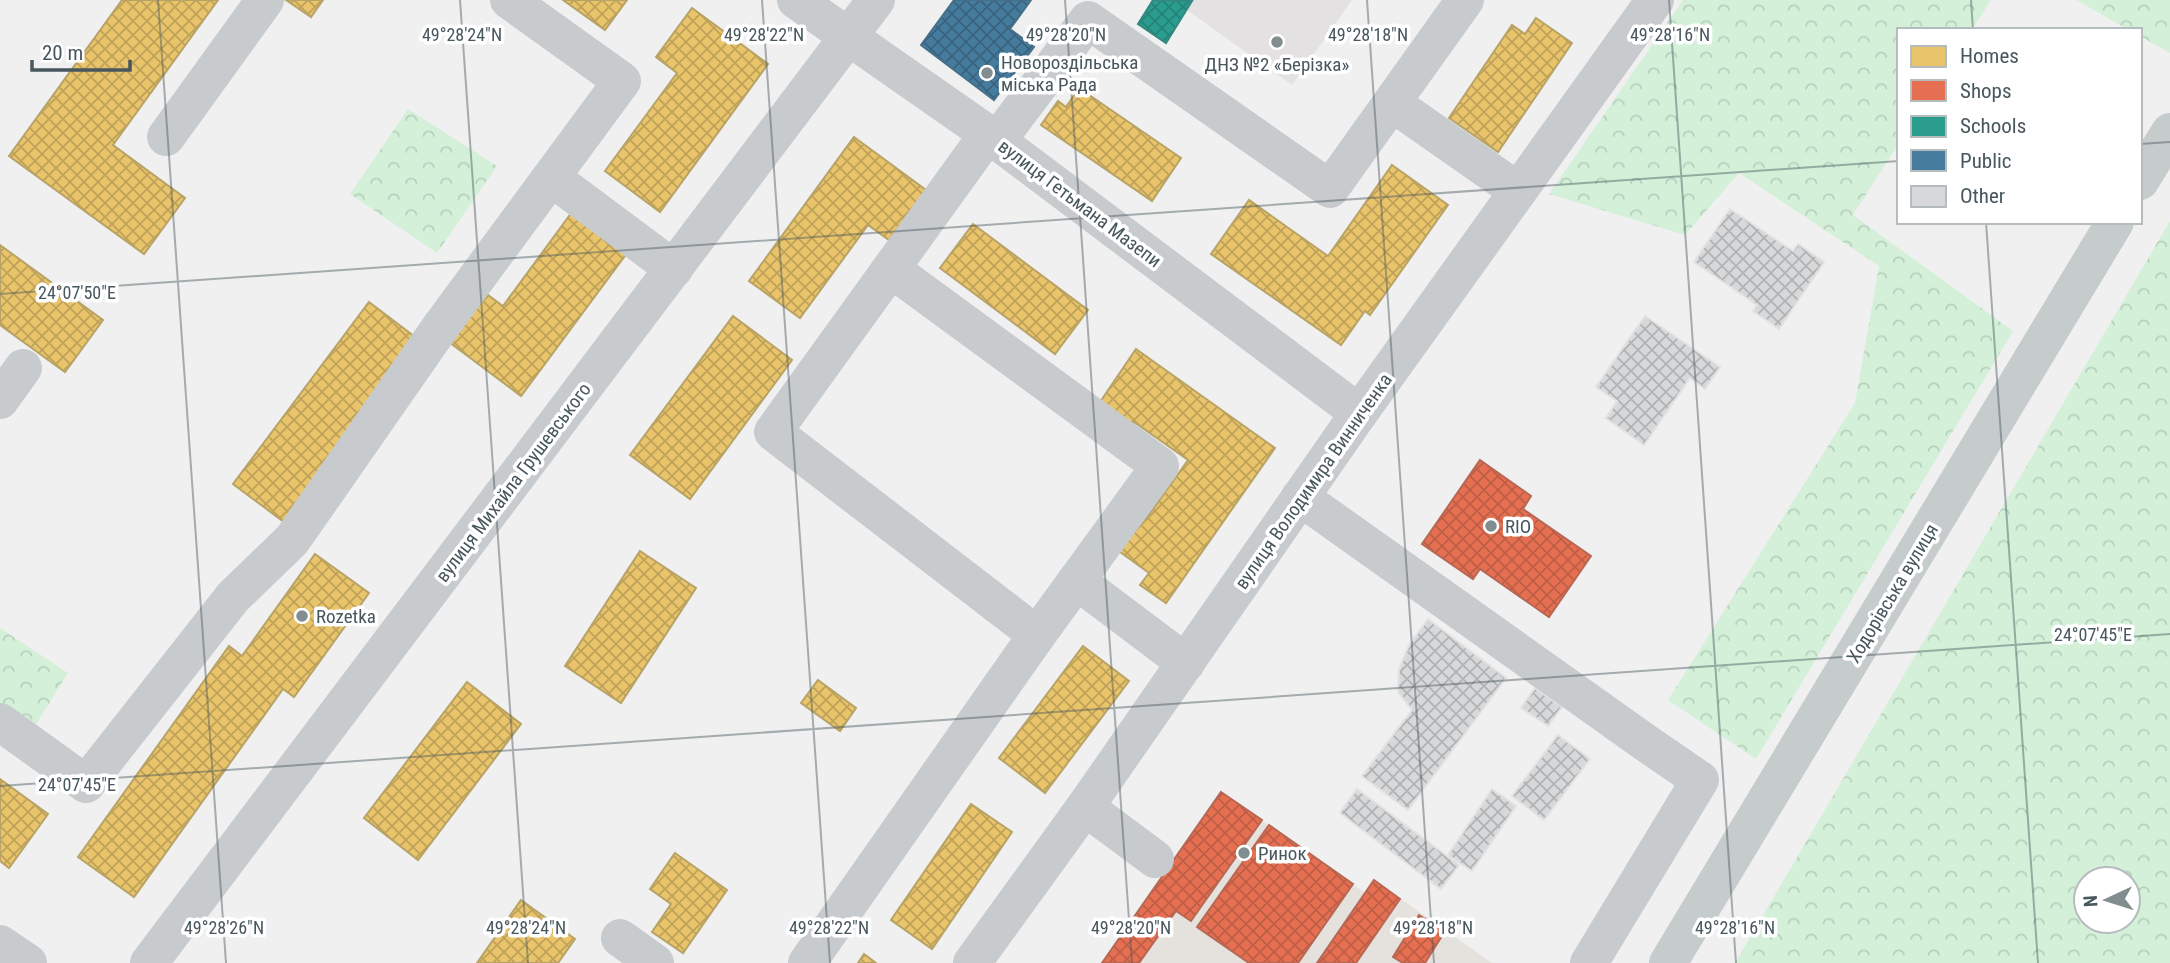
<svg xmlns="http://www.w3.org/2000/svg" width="2170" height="963" font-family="'Roboto Condensed',sans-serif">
  <defs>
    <pattern id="park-crowns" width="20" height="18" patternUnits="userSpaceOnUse" patternTransform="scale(1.75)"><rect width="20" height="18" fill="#d4f0d9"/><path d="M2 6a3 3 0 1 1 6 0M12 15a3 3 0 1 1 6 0" fill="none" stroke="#b7d0bd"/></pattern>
    <pattern id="homes-cross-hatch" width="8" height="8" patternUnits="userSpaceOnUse" patternTransform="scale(1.75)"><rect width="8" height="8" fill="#e9c46a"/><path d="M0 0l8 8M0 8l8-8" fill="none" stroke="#bfa25a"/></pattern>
    <pattern id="shops-cross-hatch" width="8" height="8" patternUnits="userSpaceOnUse" patternTransform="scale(1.75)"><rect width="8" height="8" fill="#e76f51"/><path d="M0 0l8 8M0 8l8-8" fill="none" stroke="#bd5e46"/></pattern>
    <pattern id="schools-cross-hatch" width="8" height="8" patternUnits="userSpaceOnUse" patternTransform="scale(1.75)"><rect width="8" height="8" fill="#2a9d8f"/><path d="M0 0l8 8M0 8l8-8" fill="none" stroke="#268378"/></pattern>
    <pattern id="public-cross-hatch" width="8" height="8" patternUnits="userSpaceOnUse" patternTransform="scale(1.75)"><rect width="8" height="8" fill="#457b9d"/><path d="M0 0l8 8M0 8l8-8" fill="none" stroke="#39637d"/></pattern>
    <pattern id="building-cross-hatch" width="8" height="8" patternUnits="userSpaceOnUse" patternTransform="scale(1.75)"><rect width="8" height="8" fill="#d7d8d9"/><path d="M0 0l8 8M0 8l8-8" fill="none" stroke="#b0b2b3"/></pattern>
  </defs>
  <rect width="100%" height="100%" fill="#f1f0f0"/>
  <path fill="#e5e2de" d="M1221 792 1365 893 1374 880 1492 963H1102Z"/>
  <path fill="#e3e1e2" d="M1173 0H1352L1292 85Z"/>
  <g fill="url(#park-crowns)" fill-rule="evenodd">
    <path d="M1683 0H1991L1972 30H1899V143L1853 215 2013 331 1756 759 1668 700 1855 403 1879 266 1739 173 1685 235 1549 194Z"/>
    <path d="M2076 0H2170V53L2140 36V30H2129Z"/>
    <path d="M408 109 497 166 437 253 350 194Z"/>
    <path d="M2170 221V963H1735ZM2086 879H2128V921H2086Z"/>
    <path d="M0 628 68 673 35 726 0 702Z"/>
  </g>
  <g fill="url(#homes-cross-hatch)" stroke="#b8a366" stroke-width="2">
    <path d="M122 0H218L113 145 185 198 144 254 9 156Z"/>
    <path d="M286 0H323L311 17Z"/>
    <path d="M563 0H627L605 30Z"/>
    <path d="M692 8 768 64 660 212 605 171 677 73 656 57Z"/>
    <path d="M1536 18 1572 43 1498 152 1449 118 1512 25 1525 34Z"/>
    <path d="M1079 88 1181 158 1152 201 1041 125 1058 101 1066 107Z"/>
    <path d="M854 137 926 190 889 240 868 225 800 318 749 281Z"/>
    <path d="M1392 165 1448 205 1370 315 1365 311 1341 345 1211 254 1249 200 1328 256Z"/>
    <path d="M575 208 630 249 521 396 445 339 481 290 503 306Z"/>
    <path d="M973 224 1088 310 1055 354 940 268Z"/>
    <path d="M0 245 103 320 65 372 0 325Z"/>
    <path d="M369 302 423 343 288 525 233 484Z"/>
    <path d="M733 316 792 360 690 499 630 455Z"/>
    <path d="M1136 349 1275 448 1166 603 1140 585 1149 573 1116 549 1140 515 1146 519 1188 460 1134 422 1130 428 1098 405Z"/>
    <path d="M640 551 696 588 621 703 565 666Z"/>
    <path d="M315 554 369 593 294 697 283 689 134 897 78 857 229 646 242 656Z"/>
    <path d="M1083 646 1129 681 1045 793 999 758Z"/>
    <path d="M818 680 856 708 840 731 801 703Z"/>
    <path d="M467 682 521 724 418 860 364 818Z"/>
    <path d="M0 779 48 814 9 868 0 861Z"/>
    <path d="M971 804 1012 832 932 949 891 920Z"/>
    <path d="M675 853 727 890 683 953 652 932 671 904 650 889Z"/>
    <path d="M521 900 575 939 558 963H477Z"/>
    <path d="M864 954 876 963H858Z"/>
  </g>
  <g fill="url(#shops-cross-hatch)" stroke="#b76855" stroke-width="2">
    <path d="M1480 460 1531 496 1523 509 1591 556 1549 617 1480 569 1473 579 1422 544Z"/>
    <path d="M1221 792 1262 820 1191 921 1176 911 1139 963H1102Z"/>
    <path d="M1269 825 1353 884 1298 963H1249L1197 927Z"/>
    <path d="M1374 880 1400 899 1356 963H1317Z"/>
    <path d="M1419 915 1445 931 1425 963H1403L1393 957Z"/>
  </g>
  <path fill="url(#schools-cross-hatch)" stroke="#338880" stroke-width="2" d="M1153 0 1192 1 1166 43 1138 24Z"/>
  <path fill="url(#public-cross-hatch)" stroke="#46708a" stroke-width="2" d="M954 0H1031L1010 29 1034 47 994 100 921 45Z"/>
  <g fill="url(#building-cross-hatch)" stroke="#e2e2e3" stroke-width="2">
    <path d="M1730 209 1793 251 1798 244 1824 262 1779 329 1753 311 1757 305 1694 262Z"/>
    <path d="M1645 316 1720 367 1705 389 1690 378 1644 445 1606 418 1617 401 1596 387Z"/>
    <path d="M1428 619 1506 678 1408 810 1362 776 1412 710 1398 692 1399 669 1409 645Z"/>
    <path d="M1535 688 1562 707 1548 726 1521 708Z"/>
    <path d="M1558 735 1590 759 1544 820 1512 796Z"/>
    <path d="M1357 789 1459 865 1441 889 1340 813Z"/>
    <path d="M1492 789 1516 806 1472 871 1448 855Z"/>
  </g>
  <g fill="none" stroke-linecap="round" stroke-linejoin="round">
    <g stroke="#c8cbcd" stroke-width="38">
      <path d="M796 0 988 134 1359 413"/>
      <path d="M1392 103 1518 191"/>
      <path d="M988 134 773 432 1037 635"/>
      <path d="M166 137 265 0"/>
      <path d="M997 141 1088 20 1330 189 1465 0"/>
      <path d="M552 178 674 269"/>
      <path d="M0 400 23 368"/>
      <path d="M1300 497 1646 743 1700 780 1589 963"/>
      <path d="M1077 581 1186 663"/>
      <path d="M0 722 86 784 233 597 292 540 439 329 622 81 509 0"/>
      <path d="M1085 807 1155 859"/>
      <path d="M620 938 655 963"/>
      <path d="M0 944 28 963"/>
      <path d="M149 963 876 0"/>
      <path d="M807 963 1037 635 1160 466 891 269"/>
      <path d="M972 963 1085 807 1359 413 1655 0"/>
    </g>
    <g stroke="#c6cbcc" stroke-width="38">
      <path d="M2140 181 2170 132"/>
      <path d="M1668 963 2115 222"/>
    </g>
  </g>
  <path fill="none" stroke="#47575d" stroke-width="2" stroke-opacity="0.45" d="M158 0 226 963M460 0 528 963M762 0 830 963M1065 0 1132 963M1367 0 1434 963M1669 0 1736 963M1971 0 1973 30M2140 144 2170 142M1986 222 2038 963M0 294 1899 161M0 786 2170 634"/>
  <g fill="#828d90" stroke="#fff" stroke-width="2.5">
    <circle cx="1277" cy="42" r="7"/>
    <circle cx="987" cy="73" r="7"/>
    <circle cx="1491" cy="526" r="7"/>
    <circle cx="302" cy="616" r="7"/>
    <circle cx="1244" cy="853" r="7"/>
  </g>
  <g text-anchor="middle" stroke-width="7" stroke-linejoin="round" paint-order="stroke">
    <g font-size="19" fill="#47575d" stroke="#fff" text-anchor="start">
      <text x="1001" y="69">Новороздільська<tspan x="1001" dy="22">міська Рада</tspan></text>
      <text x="1277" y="71" text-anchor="middle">ДНЗ №2 «Берізка»</text>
      <text x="1505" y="533">RIO</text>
      <text x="316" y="623">Rozetka</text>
      <text x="1258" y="860">Ринок</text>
    </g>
    <g font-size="19" fill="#47575d" stroke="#fff">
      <text transform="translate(1080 203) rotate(37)" y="7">вулиця Гетьмана Мазепи</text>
      <text transform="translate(1313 481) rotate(-55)" y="7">вулиця Володимира Винниченка</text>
      <text transform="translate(513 482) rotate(-53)" y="7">вулиця Михайла Грушевського</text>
      <text transform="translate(1892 593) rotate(-59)" y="7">Ходорівська вулиця</text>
    </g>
  </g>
  <g font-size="18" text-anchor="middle" fill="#47575d" stroke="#fff" stroke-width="7" stroke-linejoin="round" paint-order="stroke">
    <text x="462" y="41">49°28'24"N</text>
    <text x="764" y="41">49°28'22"N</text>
    <text x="1066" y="41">49°28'20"N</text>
    <text x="1368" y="41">49°28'18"N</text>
    <text x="1670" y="41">49°28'16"N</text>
    <text x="77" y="299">24°07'50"E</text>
    <text x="2093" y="641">24°07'45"E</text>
    <text x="77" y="791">24°07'45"E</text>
    <text x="224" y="934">49°28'26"N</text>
    <text x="526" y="934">49°28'24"N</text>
    <text x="829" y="934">49°28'22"N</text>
    <text x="1131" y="934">49°28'20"N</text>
    <text x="1433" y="934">49°28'18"N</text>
    <text x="1735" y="934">49°28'16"N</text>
  </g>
  <rect x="1897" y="28" width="245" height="196" fill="#ffffff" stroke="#b5bcbe" stroke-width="2"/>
  <rect x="1911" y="46" width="35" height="21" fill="#e9c46a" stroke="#b5bcbe" stroke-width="2"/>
  <text x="1960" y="63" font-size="21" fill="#47575d">Homes</text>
  <rect x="1911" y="80" width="35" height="21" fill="#e76f51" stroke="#b5bcbe" stroke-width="2"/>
  <text x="1960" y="98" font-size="21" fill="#47575d">Shops</text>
  <rect x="1911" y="116" width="35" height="21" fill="#2a9d8f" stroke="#b5bcbe" stroke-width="2"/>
  <text x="1960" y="133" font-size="21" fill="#47575d">Schools</text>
  <rect x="1911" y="150" width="35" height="21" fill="#457b9d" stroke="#b5bcbe" stroke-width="2"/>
  <text x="1960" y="168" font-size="21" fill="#47575d">Public</text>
  <rect x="1911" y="186" width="35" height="21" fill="#d7d8d9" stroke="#b5bcbe" stroke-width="2"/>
  <text x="1960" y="203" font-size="21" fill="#47575d">Other</text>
  <g transform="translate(2107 900) rotate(266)"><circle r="33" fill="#ffffff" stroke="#b5bcbe" stroke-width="2"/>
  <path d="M0-5L12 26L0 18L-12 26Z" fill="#828d90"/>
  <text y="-10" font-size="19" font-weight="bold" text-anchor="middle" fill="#47575d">N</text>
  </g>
  <path d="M32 60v10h98v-10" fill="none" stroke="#47575d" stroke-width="3.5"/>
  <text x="42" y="60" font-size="21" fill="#47575d" stroke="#ffffff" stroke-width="5" paint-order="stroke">20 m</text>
</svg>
